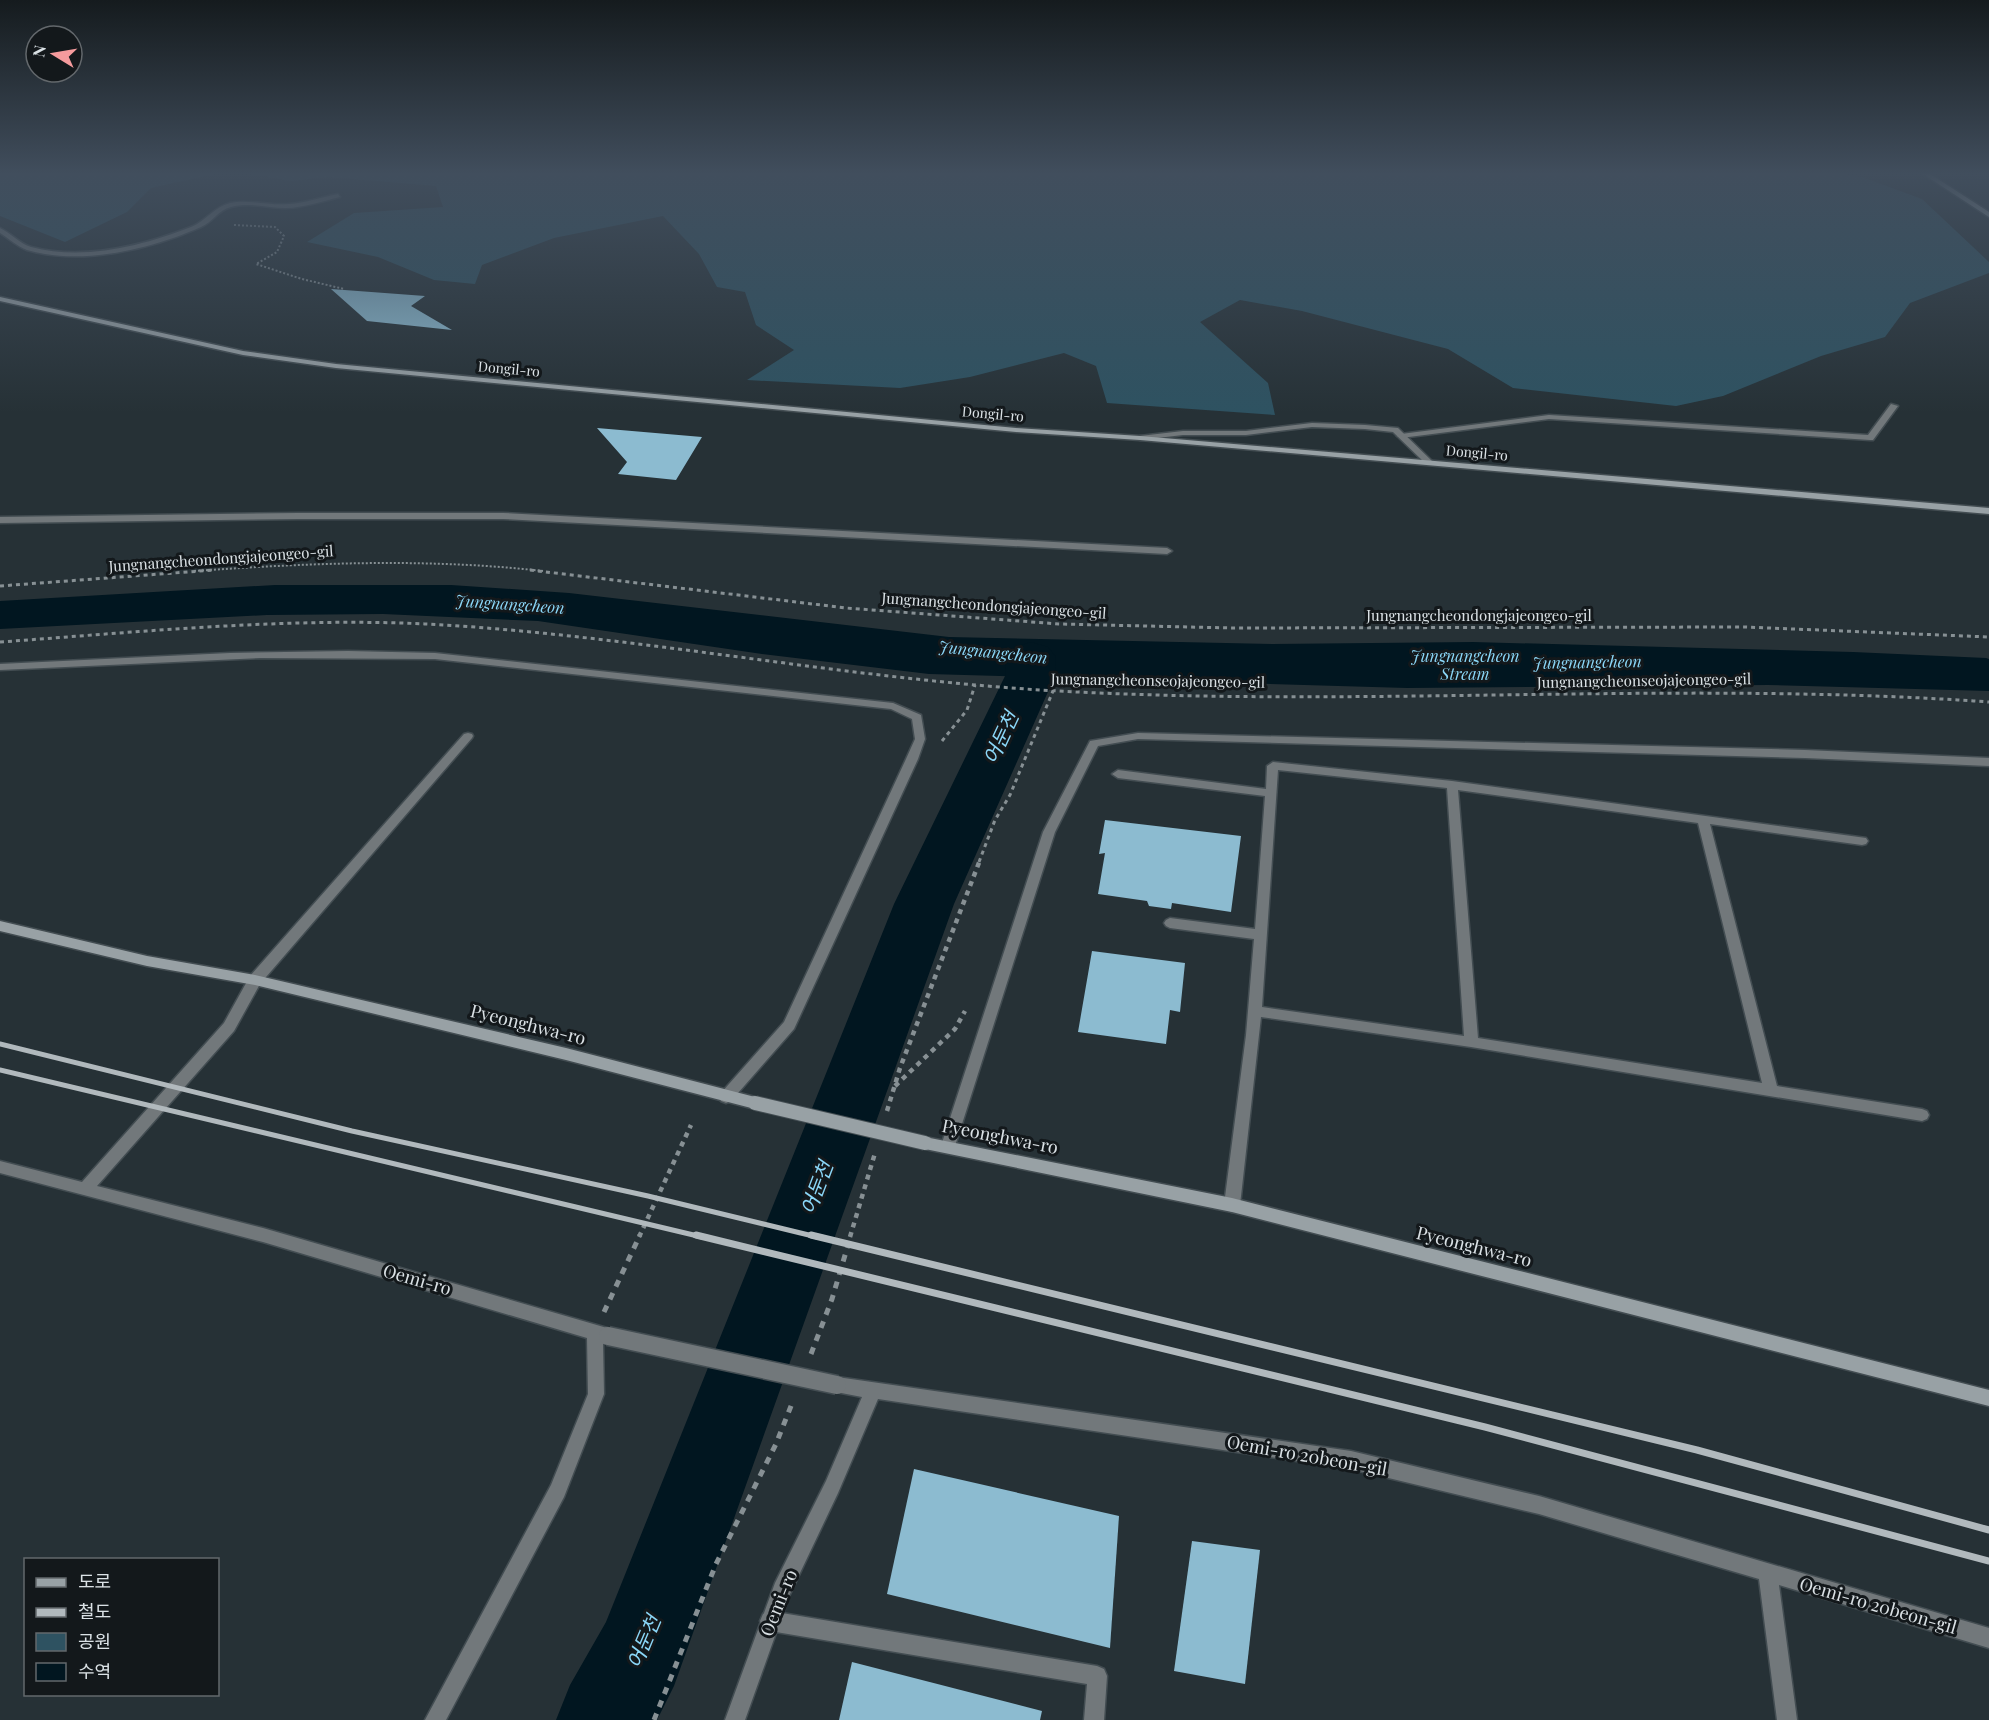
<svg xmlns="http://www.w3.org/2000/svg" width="1989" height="1720" font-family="'Playfair Display','Noto Sans KR',serif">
  <rect width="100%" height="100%" fill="#263136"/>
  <g fill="#2e5261">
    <path d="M0 172H223L151 188 127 212 65 242 0 216Z"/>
    <path d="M240 172H1831L1862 177 1922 199 1989 262V273L1910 303 1885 337 1821 356 1723 396 1676 406 1513 388 1448 349 1302 311 1240 300 1200 322 1268 383 1275 415 1107 403 1096 366 1064 353 970 377 900 388 747 380 794 350 756 325 745 292 717 287 699 254 663 216 554 238 482 265 475 284 434 280 378 257 307 242 354 213 443 207 436 186 328 177 291 181Z"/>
  </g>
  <path fill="#011620" d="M275 585H451L569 593 949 637 1272 644 1473 642 1853 652 1986 658 1989 659V691L1768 685 1407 688 929 674 762 654 538 621 383 614 267 615 0 629V601Z"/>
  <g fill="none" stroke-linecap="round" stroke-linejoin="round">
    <path fill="#011620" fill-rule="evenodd" d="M1031 642 1048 647 1056 657 1055 676 954 904 674 1686 657 1720H556L570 1685 606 1622 894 904 1005 676 1006 657 1014 647Z"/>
  </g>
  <g fill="#8cbbd0">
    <path d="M331 289 425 296 411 306 452 330 367 321Z"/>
    <path d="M597 428 702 437 676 480 618 474 627 462Z"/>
    <path d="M1105 820 1241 836 1231 912 1172 903 1171 909 1149 906 1147 901 1098 894 1105 853 1099 854Z"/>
    <path d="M1092 951 1185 963 1180 1012 1170 1010 1166 1044 1078 1032Z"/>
    <path d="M914 1469 1119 1516 1110 1648 887 1594Z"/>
    <path d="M1192 1541 1260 1550 1245 1684 1174 1671Z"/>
    <path d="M852 1662 1042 1711 1040 1720H839Z"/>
  </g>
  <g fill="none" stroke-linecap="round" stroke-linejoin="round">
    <defs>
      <g id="lane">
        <path d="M1891 404 1898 406 1873 440H1870L1549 419 1401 438 1397 436 1401 434 1549 415 1868 435Z"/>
        <path d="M1273 762 1452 781 1866 838 1868 841 1866 844 1862 845 1710 824 1777 1086 1922 1109 1927 1111 1929 1115 1927 1119 1922 1121 1471 1047 1261 1017 1240 1205 1237 1210 1232 1212 1227 1210 1224 1205 1246 1035 1254 939 1170 928 1166 926 1164 923 1166 920 1170 918 1255 929 1265 796 1118 778 1112 774 1118 770 1266 789 1267 766ZM1278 770 1447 788 1464 1036 1262 1007ZM1458 790 1698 823 1762 1083 1478 1038Z"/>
        <path d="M770 1611 1097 1666 1104 1669 1107 1676 1104 1720H1084L1087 1684 770 1631 763 1628 760 1621 763 1614Z"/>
      </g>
      <g id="street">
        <path d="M338 194 340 197C323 201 303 208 286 208 268 208 249 202 231 207 218 210 213 222 201 227 151 249 82 266 27 250 18 247 8 238 0 233V228C11 233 20 244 31 247 84 261 142 246 191 227 206 221 214 207 230 203 249 199 269 206 289 204 305 203 322 197 338 194Z"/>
        <path d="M1312 423 1365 425 1398 428 1433 462 1426 464 1393 432 1365 429 1312 427 1246 435H1183L1140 440 1136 438 1140 436 1183 431H1246Z"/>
        <path d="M298 513H503L1167 548 1172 551 1167 554 503 519H298L0 523V517Z"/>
        <path d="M348 651 435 653 893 703 921 715 925 739 918 759 794 1029 731 1101 726 1103 721 1101 719 1097 721 1093 784 1022 906 759 915 739 912 719 891 709 435 659 260 658 0 670V664L230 653Z"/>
        <path d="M468 733 472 734 473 736 472 738 260 984 234 1031 97 1186 263 1228 614 1330 616 1336 614 1342 608 1344 603 1342 604 1394 564 1497 446 1720H425L551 1485 588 1394 587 1338 263 1242 0 1173V1161L82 1182 224 1023 250 976 464 734Z"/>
        <path d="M1138 733 1805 750 1989 758V766L1805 758 1138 739 1098 746 1055 832 955 1146 953 1150 948 1152 943 1150 941 1146 1043 832 1090 741Z"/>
        <path d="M837 1377 1351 1451 1539 1496 1989 1628V1648L1779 1585 1797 1720H1777L1759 1579 1539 1514 1351 1469 878 1399 838 1493 790 1594 745 1720H725L775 1583 826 1481 862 1397 831 1391 829 1385 831 1379Z"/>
      </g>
      <g id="secondary">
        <path d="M1920 172H1927L1989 212V217Z"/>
        <path d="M0 297 243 351 336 364 1016 428 1140 436 1989 508V514L1140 440 1016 432 336 368 243 355 0 301Z"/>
        <path d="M0 921 147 956 255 975 566 1048 755 1097 760 1099 762 1103 760 1107 755 1109 566 1060 255 985 147 966 0 931Z"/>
        <path d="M925 1137 1232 1198 1989 1390V1406L1232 1212 925 1149 920 1147 918 1143 920 1139Z"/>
      </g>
    </defs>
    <use href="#lane" stroke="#434d52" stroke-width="3"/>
    <use href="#street" stroke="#434d52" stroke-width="3"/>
    <use href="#secondary" stroke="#434d52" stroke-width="3"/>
    <g stroke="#879094" stroke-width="2" stroke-dasharray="2 2" stroke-linecap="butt">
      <path d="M234 225 275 227 284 236 277 252 256 264 302 279 344 289"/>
      <path d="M194 571C310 563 427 558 543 571"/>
    </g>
    <g stroke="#879094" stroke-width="3" stroke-dasharray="4 4" stroke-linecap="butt">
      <path d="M530 570 846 608 1059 624 1233 628 1745 627 1989 637"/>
      <path d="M0 586 214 570"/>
      <path d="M0 642C153 631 307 615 460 626 660 640 857 680 1058 691 1368 708 1679 680 1989 702"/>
      <path d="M942 741 967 710 975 685"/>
      <path d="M979 862 995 820 1010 795 1053 691"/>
    </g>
    <g stroke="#879094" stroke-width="4.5" stroke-dasharray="5 5" stroke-linecap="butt">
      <path d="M895 1086 955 1029 965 1011"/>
      <path d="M887 1111 900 1068 980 860"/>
      <path d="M639 1237 691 1125"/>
      <path d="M850 1237 875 1153"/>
    </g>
    <g stroke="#879094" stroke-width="5" stroke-dasharray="7 7" stroke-linecap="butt">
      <path d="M604 1312 640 1235"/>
      <path d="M811 1354 832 1299 851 1235"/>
      <path d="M654 1720 716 1564 776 1444 793 1401"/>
    </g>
    <use href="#lane" fill="#72787b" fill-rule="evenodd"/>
    <use href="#street" fill="#72787b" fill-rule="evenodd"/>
    <use href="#secondary" fill="#98a1a5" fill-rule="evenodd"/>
    <g stroke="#b1b9bd" stroke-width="5">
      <path d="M0 1044 352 1131 648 1196 817 1237"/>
      <path d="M0 1070 702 1237"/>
    </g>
    <g stroke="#b1b9bd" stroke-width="7">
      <path d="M696 1235 1485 1427 1989 1561"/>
      <path d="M811 1235 1697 1450 1989 1530"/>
    </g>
    <defs>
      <path id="street-bridge" d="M608 1336 837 1385"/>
      <path id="secondary-bridge" d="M755 1103 925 1143"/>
    </defs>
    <use href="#street-bridge" stroke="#434d52" stroke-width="21" stroke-linecap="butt"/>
    <use href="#secondary-bridge" stroke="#434d52" stroke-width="16" stroke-linecap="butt"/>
    <use href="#street-bridge" stroke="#72787b" stroke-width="18"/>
    <use href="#secondary-bridge" stroke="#98a1a5" stroke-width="14"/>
  </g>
  <linearGradient id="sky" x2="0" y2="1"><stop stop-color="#151b1e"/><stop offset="0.42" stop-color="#414e5d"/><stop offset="1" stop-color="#414e5d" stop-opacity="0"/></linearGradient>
  <rect width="1989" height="413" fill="url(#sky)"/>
  <g text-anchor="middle" stroke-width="6" stroke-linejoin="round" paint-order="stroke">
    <g font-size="14" fill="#dae1e5" stroke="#13181b">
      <text transform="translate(509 369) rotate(5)" y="5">Dongil-ro</text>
      <text transform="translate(993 414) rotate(5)" y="5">Dongil-ro</text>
      <text transform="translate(1477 453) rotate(5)" y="5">Dongil-ro</text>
    </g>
    <g font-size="15" fill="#dae1e5" stroke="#13181b">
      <text transform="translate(221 559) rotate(-4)" y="5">Jungnangcheondongjajeongeo-gil</text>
      <text transform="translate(994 606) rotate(4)" y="5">Jungnangcheondongjajeongeo-gil</text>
      <text x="1479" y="621">Jungnangcheondongjajeongeo-gil</text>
      <text transform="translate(1158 681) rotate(1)" y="5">Jungnangcheonseojajeongeo-gil</text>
      <text transform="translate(1644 681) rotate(-1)" y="5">Jungnangcheonseojajeongeo-gil</text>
    </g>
    <g font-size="16" font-style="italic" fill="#8bd7f8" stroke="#13181b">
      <text transform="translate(510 604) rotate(4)" y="6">Jungnangcheon</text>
      <text transform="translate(993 652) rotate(6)" y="6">Jungnangcheon</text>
      <text x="1465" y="662">Jungnangcheon<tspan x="1465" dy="18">Stream</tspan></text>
      <text transform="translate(1587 662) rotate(-1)" y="6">Jungnangcheon</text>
    </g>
    <g font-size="18" fill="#dae1e5" stroke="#13181b">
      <text transform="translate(528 1025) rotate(14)" y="6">Pyeonghwa-ro</text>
      <text transform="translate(1000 1137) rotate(11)" y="6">Pyeonghwa-ro</text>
      <text transform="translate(1474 1247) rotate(14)" y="6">Pyeonghwa-ro</text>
      <text transform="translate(417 1280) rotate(16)" y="6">Oemi-ro</text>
      <text transform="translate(1307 1456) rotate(10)" y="6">Oemi-ro 20beon-gil</text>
      <text transform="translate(779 1603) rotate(-68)" y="6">Oemi-ro</text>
      <text transform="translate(1878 1606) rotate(16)" y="6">Oemi-ro 20beon-gil</text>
    </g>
    <g font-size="20" font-style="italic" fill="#8bd7f8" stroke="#13181b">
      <text transform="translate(1001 738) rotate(-65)" y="7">어둔천</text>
      <text transform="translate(817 1188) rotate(-69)" y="7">어둔천</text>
      <text transform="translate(644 1642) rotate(-67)" y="7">어둔천</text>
    </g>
  </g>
  <rect x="24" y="1558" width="195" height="138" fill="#13181b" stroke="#63686c" stroke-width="1.5"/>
  <rect x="36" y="1578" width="30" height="9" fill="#98a1a5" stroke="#63686c" stroke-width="1.5"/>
  <text x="78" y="1588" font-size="18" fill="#dae1e5">도로</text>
  <rect x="36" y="1608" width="30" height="9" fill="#b1b9bd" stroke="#63686c" stroke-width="1.5"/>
  <text x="78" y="1618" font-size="18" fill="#dae1e5">철도</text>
  <rect x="36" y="1633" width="30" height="18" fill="#2e5261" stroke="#63686c" stroke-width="1.5"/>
  <text x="78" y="1648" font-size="18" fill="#dae1e5">공원</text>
  <rect x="36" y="1663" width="30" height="18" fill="#011620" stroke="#63686c" stroke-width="1.5"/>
  <text x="78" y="1678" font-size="18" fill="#dae1e5">수역</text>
  <g transform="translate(54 54) rotate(281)"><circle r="28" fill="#13181b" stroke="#63686c" stroke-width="1.5"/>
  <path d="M0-4.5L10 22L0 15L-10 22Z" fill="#f59b9d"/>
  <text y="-9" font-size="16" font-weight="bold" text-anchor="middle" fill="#dae1e5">N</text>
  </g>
</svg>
